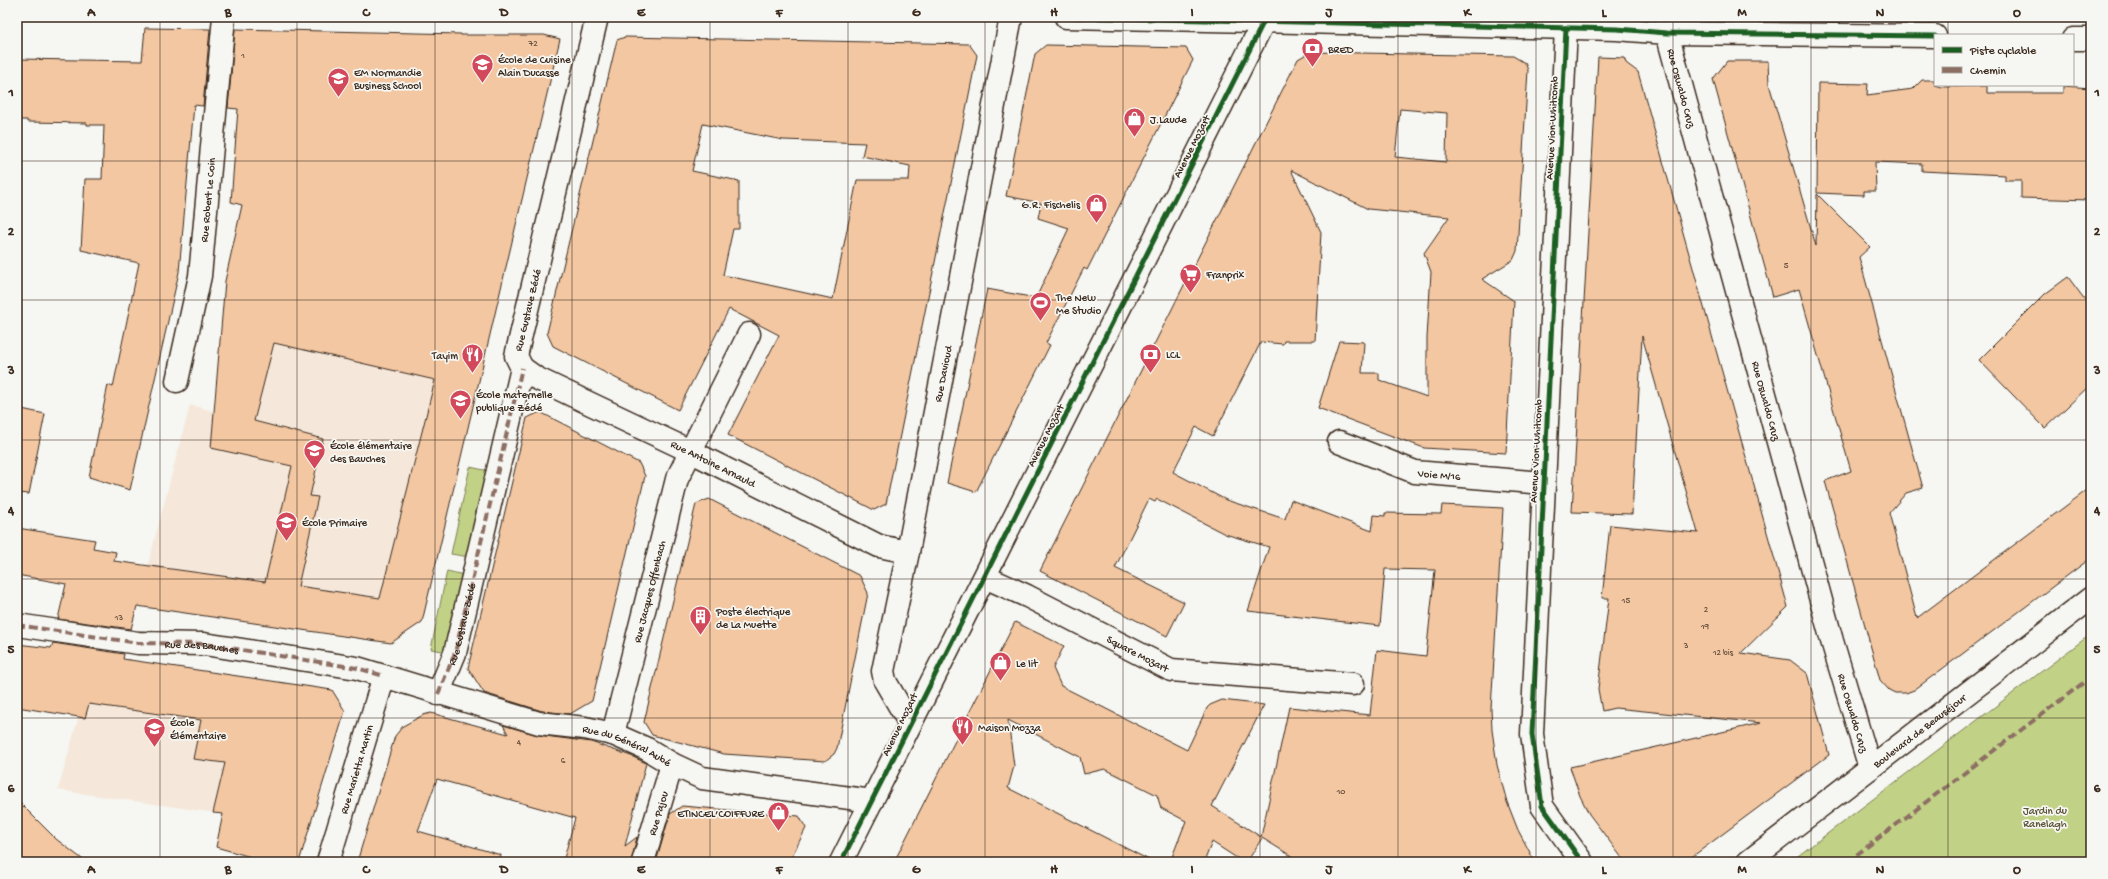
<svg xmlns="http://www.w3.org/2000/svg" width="2108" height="879" font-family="'Gochi Hand',sans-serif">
  <rect width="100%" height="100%" fill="#f6f6f2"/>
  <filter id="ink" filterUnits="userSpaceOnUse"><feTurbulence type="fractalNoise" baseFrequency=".025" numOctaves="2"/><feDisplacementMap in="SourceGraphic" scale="8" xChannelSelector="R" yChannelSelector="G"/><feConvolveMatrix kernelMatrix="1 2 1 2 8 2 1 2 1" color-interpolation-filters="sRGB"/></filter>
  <g filter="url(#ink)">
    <g fill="#f5e8da">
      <path d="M266 291 477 387 422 622 391 643 137 606 190 405 224 414Z"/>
      <path d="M96 655 248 678 223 814 58 790Z"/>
    </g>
    <g fill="#c1d287" stroke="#7e7e52">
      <path d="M470 467 489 471 469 557 451 554Z"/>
      <path d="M447 571 464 575 448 652 431 649Z"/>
      <path d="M2091 634V862H1790Z"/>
    </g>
    <g fill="#f2c7a2" stroke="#3b2a1e" fill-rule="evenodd">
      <path d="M145 28 210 29 203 106 194 105 179 272 130 490 89 477 108 385 113 387 139 263 81 250 85 179H102L104 125H87V123L27 122V120H17V59L142 61Z"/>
      <path d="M235 29 461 34V35H544L560 39 422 622 391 643 137 606 131 629 58 619 66 584 17 575V528L95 540 93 548 116 552 114 561 265 582 292 466 211 448 225 281 242 205 231 202 238 109 228 108ZM274 343 435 380 380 598 298 586 318 497 310 496 323 439 254 421Z"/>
      <path d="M625 37 969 44 977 55 886 504 874 510 728 435 779 335 729 309 678 410 553 346 547 333 617 40ZM703 124 783 140 865 143 862 156 910 166 909 180H857L833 299 723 275 733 229H739V181L692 171Z"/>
      <path d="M1046 45 1186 48 1193 60 1087 270 1084 268 1046 343 1050 345 976 492 947 483 987 289 1036 298 1069 228 1038 218 1041 203 1006 196 1035 54Z"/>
      <path d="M1310 52 1513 56 1525 63 1528 70 1517 251 1513 260 1482 279 1514 301 1506 453 1424 448 1318 408 1339 341 1364 342 1362 373H1379V380L1427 397V338L1431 272 1424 253 1449 217 1368 209 1291 170 1321 232 1315 341H1284L1283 344 1261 342 1213 436 1196 427 1173 472 1226 500 1285 519 1291 500 1372 531 1374 515 1385 516V513L1441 514 1442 505 1503 508 1491 709 1492 730 1497 765 1507 802 1518 830 1535 862H1301L1262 838 1247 862H1243L1212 842 1204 862H1170L1186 821 1161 808 1157 795 1105 769 1084 774 1080 757 1008 720 1014 766 1008 788 1153 862H894L1015 622 1064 646 1053 668 1061 686 1187 750 1207 708 1210 705 1222 700 1264 705 1212 806 1261 837 1289 707 1370 715 1377 650 1426 656 1435 570 1385 569 1380 626 1248 611 1269 547 1225 534 1157 499 1155 502 1149 499 1115 568 1184 602 1167 636 1040 571 1298 59ZM1400 109 1447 113 1446 162 1395 157Z"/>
      <path d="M1598 57 1624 58 1626 63 1638 72 1788 607 1741 653 1790 660 1807 673 1829 755 1685 862H1625L1589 814 1580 796 1570 767 1761 723 1615 708 1602 711 1598 689 1609 598H1602L1610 525 1698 533 1642 336 1632 514 1572 512Z"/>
      <path d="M1727 61H1768L1769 84 1816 246 1817 194 1870 247 1859 257 1923 488 1906 493 1889 513 1917 618 2091 487V558L1914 690 1906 693H1895L1889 690 1880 680 1825 481 1851 471 1799 289 1773 297 1713 79Z"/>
      <path d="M1922 80H1934L1935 85 1942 87 1987 86V93H2063V86L2091 88V200L2021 198V180H2005V175L1922 171V164L1875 162 1876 191H1864V195L1817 193 1818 83 1868 84 1867 95 1913 89Z"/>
      <path d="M2068 277 2091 308V384L2045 428 1979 360 2045 294Z"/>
      <path d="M17 408 45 414 29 494 17 493Z"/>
      <path d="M540 412 639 463 645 476 592 701 570 714 542 711 484 693 468 668 527 418Z"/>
      <path d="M709 499 860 576 868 593 837 748 834 754 825 761 724 754 652 735 644 722 696 504Z"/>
      <path d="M53 643 124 654 123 659 332 690 345 711 299 862H250L251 857 216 847 223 814 213 813 225 763 193 759 201 720 89 704 85 718 17 707V644L51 648Z"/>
      <path d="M431 713 508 734 503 725 538 735 591 742 631 756 646 763 625 846 637 837 631 862H563L575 818 437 779 418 831 501 855 500 862H357L395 736 403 726 423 715Z"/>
      <path d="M17 800 56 839 86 862H17Z"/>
      <path d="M682 806 799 816 806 828 789 862H656L670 814Z"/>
    </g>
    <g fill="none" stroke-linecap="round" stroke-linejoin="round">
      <defs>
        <g id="street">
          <path d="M1066 17 1617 29 1667 33 1935 36"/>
          <path d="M1566 28 1532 734 1542 806 1582 862"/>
          <path id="s1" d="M1667 33 1832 641 1870 768"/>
          <path d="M2073 39H2091"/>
          <path id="s2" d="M522 368 536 378 690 451 879 546 908 552"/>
          <path id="s3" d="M177 381 200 276 224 17"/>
          <path id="s4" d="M1339 442 1415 472 1543 483"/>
          <path id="s5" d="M985 577 1027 596 1171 670 1353 684"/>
          <path id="s6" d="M17 625 138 643 204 644 357 668 539 723 585 728 613 734 647 749 672 764 702 778 872 801"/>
          <path id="s7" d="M438 694 455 653 522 368 516 356 597 17"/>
          <path id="s8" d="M910 724 885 681 883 671 908 552 1011 17"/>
          <path id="s9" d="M613 734 677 479 749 334"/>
          <path id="s10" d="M328 862 384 676"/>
          <path id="s11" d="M643 862 672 764"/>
        </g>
        <g id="secondary">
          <path d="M841 862 1266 17"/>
          <path id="s12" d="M1748 862 2091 598"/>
        </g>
      </defs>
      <use href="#street" stroke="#3b2a1e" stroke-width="25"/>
      <use href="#secondary" stroke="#3b2a1e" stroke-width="25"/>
      <use href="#street" stroke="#f6f6f2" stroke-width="22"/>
      <use href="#secondary" stroke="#f6f6f2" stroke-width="22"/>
      <g stroke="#8d6e63" stroke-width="4" stroke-dasharray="8 4" stroke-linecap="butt">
        <path id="s13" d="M17 625 138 643 204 644 357 668 384 676"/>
        <path d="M438 694 455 653 522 368"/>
        <path d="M1847 862 2091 677"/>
      </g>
      <defs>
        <g id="cycleway">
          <path d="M1066 17 1617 29 1667 33 1935 36"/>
          <path d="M1566 28 1532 734 1542 806 1582 862"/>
          <path d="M841 862 1266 17"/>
        </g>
      </defs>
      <use href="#cycleway" stroke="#f6f6f2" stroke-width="8"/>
      <use href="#cycleway" stroke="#1b5e20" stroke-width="5"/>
    </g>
  </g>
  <path fill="none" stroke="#3b2a1e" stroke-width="1" stroke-opacity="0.55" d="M160 17V862M297 17V862M435 17V862M572 17V862M710 17V862M848 17V862M985 17V862M1123 17V862M1260 17V862M1398 17V862M1536 17V862M1673 17V862M1811 17V862M1948 17V35M1948 85V862M17 161H2091M17 300H2091M17 440H2091M17 579H2091M17 718H2091"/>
  <defs>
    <symbol id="bank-pin" viewBox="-11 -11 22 30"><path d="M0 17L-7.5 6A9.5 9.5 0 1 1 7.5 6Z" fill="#d1495b" stroke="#f6f6f2"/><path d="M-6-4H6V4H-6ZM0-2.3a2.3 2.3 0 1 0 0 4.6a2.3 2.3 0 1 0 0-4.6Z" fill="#fff"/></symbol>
    <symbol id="university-pin" viewBox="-11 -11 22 30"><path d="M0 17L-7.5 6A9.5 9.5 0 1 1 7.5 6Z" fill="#d1495b" stroke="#f6f6f2"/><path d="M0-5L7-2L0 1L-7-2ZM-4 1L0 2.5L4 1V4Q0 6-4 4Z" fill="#fff"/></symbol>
    <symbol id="shop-pin" viewBox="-11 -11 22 30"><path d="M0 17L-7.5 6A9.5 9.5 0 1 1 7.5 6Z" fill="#d1495b" stroke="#f6f6f2"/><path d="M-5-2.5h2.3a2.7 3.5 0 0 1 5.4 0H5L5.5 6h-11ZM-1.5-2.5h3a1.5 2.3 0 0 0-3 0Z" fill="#fff"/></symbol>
    <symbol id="supermarket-pin" viewBox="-11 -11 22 30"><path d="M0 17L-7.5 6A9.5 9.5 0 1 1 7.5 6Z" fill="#d1495b" stroke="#f6f6f2"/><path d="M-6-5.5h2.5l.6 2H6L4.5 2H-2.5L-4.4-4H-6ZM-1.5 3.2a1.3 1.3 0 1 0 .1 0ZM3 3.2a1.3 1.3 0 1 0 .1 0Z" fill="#fff"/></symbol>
    <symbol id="stadium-pin" viewBox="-11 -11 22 30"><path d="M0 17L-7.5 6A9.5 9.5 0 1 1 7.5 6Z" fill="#d1495b" stroke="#f6f6f2"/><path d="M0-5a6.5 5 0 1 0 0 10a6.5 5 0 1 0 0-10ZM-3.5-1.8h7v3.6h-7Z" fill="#fff"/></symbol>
    <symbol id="restaurant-pin" viewBox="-11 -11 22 30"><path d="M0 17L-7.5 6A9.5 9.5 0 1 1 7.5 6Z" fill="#d1495b" stroke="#f6f6f2"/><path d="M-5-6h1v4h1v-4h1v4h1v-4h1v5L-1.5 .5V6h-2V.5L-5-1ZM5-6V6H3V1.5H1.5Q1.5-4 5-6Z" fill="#fff"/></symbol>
    <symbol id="school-pin" viewBox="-11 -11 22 30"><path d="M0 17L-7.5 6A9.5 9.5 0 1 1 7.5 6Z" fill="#d1495b" stroke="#f6f6f2"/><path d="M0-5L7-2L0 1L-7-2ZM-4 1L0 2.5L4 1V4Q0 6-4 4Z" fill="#fff"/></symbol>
    <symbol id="building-pin" viewBox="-11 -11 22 30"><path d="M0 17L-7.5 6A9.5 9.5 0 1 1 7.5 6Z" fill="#d1495b" stroke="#f6f6f2"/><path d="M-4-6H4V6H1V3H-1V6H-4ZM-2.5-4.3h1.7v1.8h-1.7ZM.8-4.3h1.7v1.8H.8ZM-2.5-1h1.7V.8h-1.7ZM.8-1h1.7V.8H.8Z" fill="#fff"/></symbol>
  </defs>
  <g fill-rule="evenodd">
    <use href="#bank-pin" x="1300" y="36" width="25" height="34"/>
    <use href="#university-pin" x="470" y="52" width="25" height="34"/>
    <use href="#university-pin" x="326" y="66" width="25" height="34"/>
    <use href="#shop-pin" x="1122" y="106" width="25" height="34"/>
    <use href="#shop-pin" x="1084" y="192" width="25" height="34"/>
    <use href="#supermarket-pin" x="1178" y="262" width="25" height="34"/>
    <use href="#stadium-pin" x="1028" y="290" width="25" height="34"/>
    <use href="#bank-pin" x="1138" y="342" width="25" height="34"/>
    <use href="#restaurant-pin" x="460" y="342" width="25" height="34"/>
    <use href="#school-pin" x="448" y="388" width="25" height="34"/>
    <use href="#school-pin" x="302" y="438" width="25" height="34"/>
    <use href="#school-pin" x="274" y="510" width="25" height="34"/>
    <use href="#building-pin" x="688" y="604" width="25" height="34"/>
    <use href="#shop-pin" x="988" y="650" width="25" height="34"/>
    <use href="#restaurant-pin" x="950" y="714" width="25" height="34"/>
    <use href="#school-pin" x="142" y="716" width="25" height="34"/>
    <use href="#shop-pin" x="766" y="800" width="25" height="34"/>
  </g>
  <g text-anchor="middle" stroke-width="3.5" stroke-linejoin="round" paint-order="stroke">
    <g font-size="9" fill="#69513f">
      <text x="533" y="46">72</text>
      <text x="243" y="58">1</text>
      <text x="1786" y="268">5</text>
      <text x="1626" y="603">15</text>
      <text x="1706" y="612">2</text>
      <text x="119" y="620">13</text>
      <text x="1705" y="629">19</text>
      <text x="1686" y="648">3</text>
      <text x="1723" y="655">12 bis</text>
      <text x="519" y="745">4</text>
      <text x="563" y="763">6</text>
      <text x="1341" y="794">10</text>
    </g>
    <g font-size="11" fill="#3b2a1e" stroke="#f6f6f2" text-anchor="start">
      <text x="1328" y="53">BRED</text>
      <text x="498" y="63">École de Cuisine<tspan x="498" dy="13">Alain Ducasse</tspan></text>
      <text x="354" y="76">EM Normandie<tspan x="354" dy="13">Business School</tspan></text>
      <text x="1150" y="123">J.Laude</text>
      <text x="1080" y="208" text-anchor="end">G.R. Fischelis</text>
      <text x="1206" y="278">Franprix</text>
      <text x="1056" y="301">The New<tspan x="1056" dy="13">Me Studio</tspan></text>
      <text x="1166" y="358">LCL</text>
      <text x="458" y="359" text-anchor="end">Tayim</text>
      <text x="476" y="398">École maternelle<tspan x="476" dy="13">publique Zédé</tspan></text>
      <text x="330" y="449">École élémentaire<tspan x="330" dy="13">des Bauches</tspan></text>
      <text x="302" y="526">École Primaire</text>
      <text x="716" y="615">Poste électrique<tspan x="716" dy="13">de La Muette</tspan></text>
      <text x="1016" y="667">Le lit</text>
      <text x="170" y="726">École<tspan x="170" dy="13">Élémentaire</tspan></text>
      <text x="978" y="731">Maison Mozza</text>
      <text x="764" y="817" text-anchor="end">ETINCEL’COIFFURE</text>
    </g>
    <g font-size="11" fill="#3b2a1e" stroke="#f6f6f2">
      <text dy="4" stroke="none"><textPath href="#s1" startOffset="57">Rue Oswaldo Cruz</textPath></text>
      <text transform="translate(1551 128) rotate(-87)" y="4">Avenue Vion-Whitcomb</text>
      <text transform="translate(1191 146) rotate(-63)" y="4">Avenue Mozart</text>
      <text dy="4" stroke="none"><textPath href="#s3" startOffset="184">Rue Robert Le Coin</textPath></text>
      <text dy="4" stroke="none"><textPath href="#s7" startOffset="398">Rue Gustave Zédé</textPath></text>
      <text dy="4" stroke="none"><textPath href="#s8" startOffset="363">Rue Davioud</textPath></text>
      <text dy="4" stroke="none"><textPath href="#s1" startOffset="381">Rue Oswaldo Cruz</textPath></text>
      <text transform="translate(1045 435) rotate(-63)" y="4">Avenue Mozart</text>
      <text transform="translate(1535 451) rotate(-87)" y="4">Avenue Vion-Whitcomb</text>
      <text dy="4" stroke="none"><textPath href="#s2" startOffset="214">Rue Antoine Arnauld</textPath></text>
      <text dy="4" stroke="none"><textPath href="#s4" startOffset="106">Voie M/16</textPath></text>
      <text dy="4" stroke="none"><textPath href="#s9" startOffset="147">Rue Jacques Offenbach</textPath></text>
      <text dy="4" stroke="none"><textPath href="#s7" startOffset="74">Rue Gustave Zédé</textPath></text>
      <text dy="4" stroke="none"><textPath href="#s13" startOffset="186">Rue des Bauches</textPath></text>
      <text dy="4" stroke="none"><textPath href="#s5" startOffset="171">Square Mozart</textPath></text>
      <text dy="4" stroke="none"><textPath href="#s1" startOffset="705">Rue Oswaldo Cruz</textPath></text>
      <text transform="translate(899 724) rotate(-64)" y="4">Avenue Mozart</text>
      <text dy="4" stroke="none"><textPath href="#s12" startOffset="216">Boulevard de Beauséjour</textPath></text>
      <text dy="4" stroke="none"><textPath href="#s6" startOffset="625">Rue du Général Aubé</textPath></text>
      <text dy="4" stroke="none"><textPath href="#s10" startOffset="97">Rue Marietta Martin</textPath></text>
      <text dy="4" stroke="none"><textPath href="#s11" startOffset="51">Rue Pajou</textPath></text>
    </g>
    <g font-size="11" fill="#5c5438" stroke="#f6f6f2">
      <text x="2045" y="814">Jardin du<tspan x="2045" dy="13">Ranelagh</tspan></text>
    </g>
  </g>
  <rect width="2108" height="879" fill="none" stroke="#f6f6f2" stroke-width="44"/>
  <rect x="1934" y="34" width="140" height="52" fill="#f6f6f2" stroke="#aba49d"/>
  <rect x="1942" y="47" width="20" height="6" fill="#1b5e20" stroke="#aba49d"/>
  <text x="1970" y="54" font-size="12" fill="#3b2a1e">Piste cyclable</text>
  <rect x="1942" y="67" width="20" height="6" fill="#8d6e63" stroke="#aba49d"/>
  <text x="1970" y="74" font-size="12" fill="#3b2a1e">Chemin</text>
  <rect x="22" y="22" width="2064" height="835" fill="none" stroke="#3b2a1e" stroke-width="1.5"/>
  <g font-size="13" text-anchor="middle" font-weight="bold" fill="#3b2a1e">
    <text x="91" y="16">A</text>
    <text x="228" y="16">B</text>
    <text x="366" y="16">C</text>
    <text x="504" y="16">D</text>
    <text x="641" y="16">E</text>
    <text x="779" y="16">F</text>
    <text x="916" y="16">G</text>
    <text x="1054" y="16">H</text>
    <text x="1192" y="16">I</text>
    <text x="1329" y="16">J</text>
    <text x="1467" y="16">K</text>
    <text x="1604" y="16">L</text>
    <text x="1742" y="16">M</text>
    <text x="1880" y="16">N</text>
    <text x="2017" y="16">O</text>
    <text x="11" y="96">1</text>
    <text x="2097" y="96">1</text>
    <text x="11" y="235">2</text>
    <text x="2097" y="235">2</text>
    <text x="11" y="374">3</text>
    <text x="2097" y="374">3</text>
    <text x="11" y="514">4</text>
    <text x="2097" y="514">4</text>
    <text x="11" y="653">5</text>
    <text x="2097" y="653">5</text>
    <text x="11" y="792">6</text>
    <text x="2097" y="792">6</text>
    <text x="91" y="873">A</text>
    <text x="228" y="873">B</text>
    <text x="366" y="873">C</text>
    <text x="504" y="873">D</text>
    <text x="641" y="873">E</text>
    <text x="779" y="873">F</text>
    <text x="916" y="873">G</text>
    <text x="1054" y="873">H</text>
    <text x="1192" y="873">I</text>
    <text x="1329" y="873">J</text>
    <text x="1467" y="873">K</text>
    <text x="1604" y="873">L</text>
    <text x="1742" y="873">M</text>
    <text x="1880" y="873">N</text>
    <text x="2017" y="873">O</text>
  </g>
</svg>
